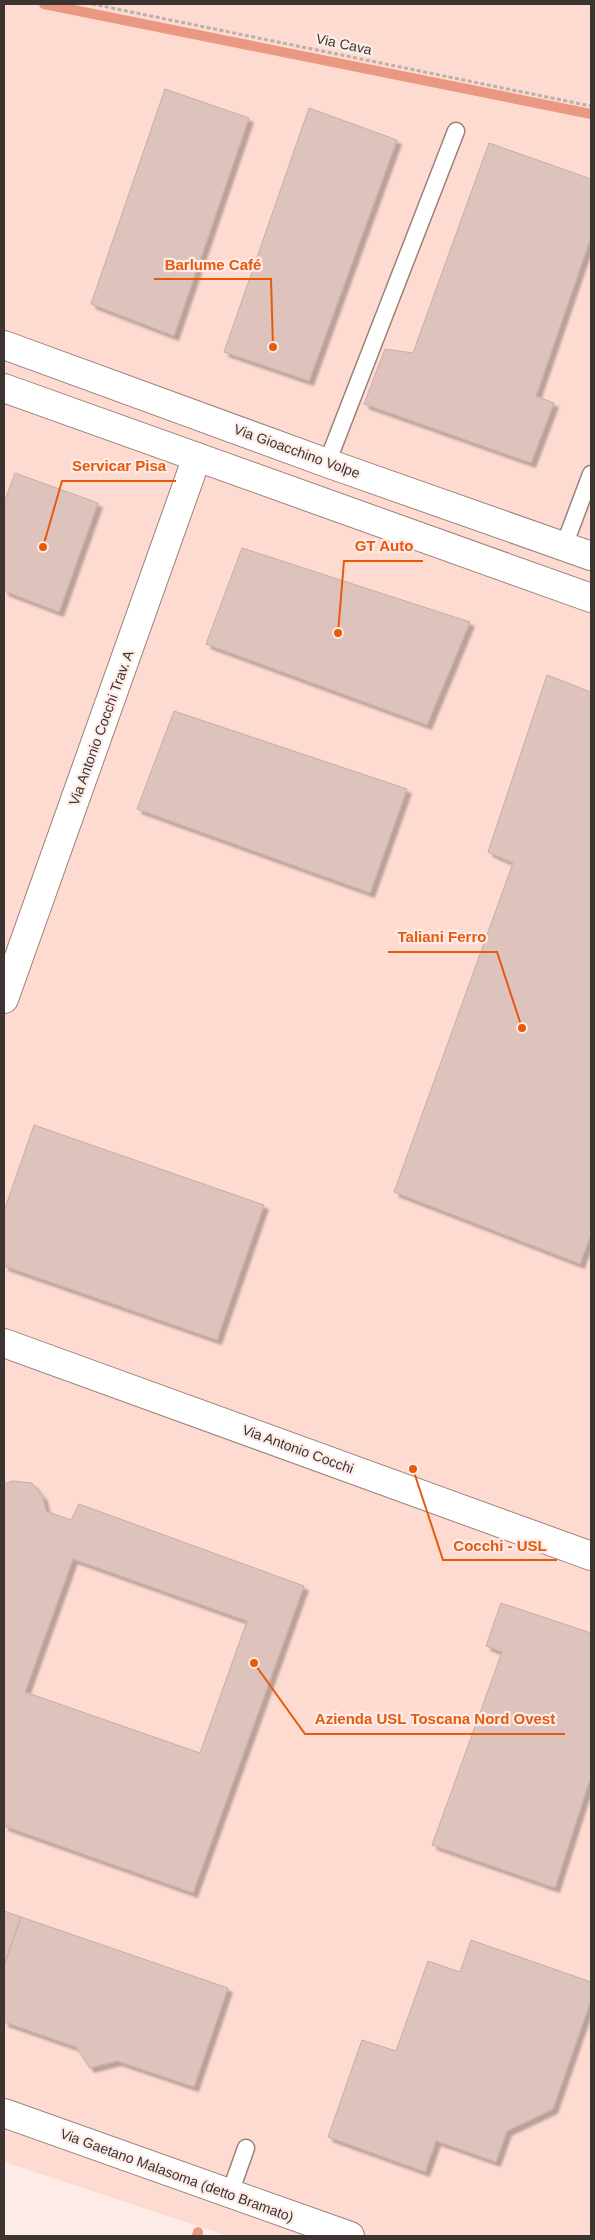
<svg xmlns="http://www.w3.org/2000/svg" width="595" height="2240" font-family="Helvetica,sans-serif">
  <defs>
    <filter id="shadow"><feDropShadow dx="4.5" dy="4.5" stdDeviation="1" flood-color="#0004"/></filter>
  </defs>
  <rect width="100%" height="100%" fill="#fdece8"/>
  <path fill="#fedbd1" d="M4 4H591V2236H228L4 2162Z"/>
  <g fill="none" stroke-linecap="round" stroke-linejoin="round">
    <g stroke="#ea9881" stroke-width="10">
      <path d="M44 4 591 114"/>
      <path d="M197 2236 198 2232"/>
    </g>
  </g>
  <g fill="#dec3bc" stroke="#c7ada5" fill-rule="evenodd" filter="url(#shadow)">
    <path d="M165 89 249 118 174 336 91 304Z"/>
    <path d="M309 108 397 140 309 381 224 352Z"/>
    <path d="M489 143 591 179V237L536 396 554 403 531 463 364 404 385 349 413 353Z"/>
    <path d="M15 473 98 503 59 612 4 591V503Z"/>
    <path d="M242 548 470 622 427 725 206 644Z"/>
    <path d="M547 675 591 692V1234L580 1264 394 1192 513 863 488 852Z"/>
    <path d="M174 711 407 789 370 893 137 809Z"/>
    <path d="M34 1125 264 1205 217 1340 4 1266V1211Z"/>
    <path d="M13 1481 32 1483 43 1497 46 1511 71 1520 79 1504 304 1586 193 1893 4 1826V1484ZM73 1559 247 1621 200 1753 25 1692Z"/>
    <path d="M501 1603 591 1633V1776L555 1888 432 1845 502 1652 486 1646Z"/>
    <path d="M4 1911 21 1917 4 1966Z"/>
    <path d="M21 1917 228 1988 194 2087 117 2061 90 2068 76 2047 4 2022V1966Z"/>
    <path d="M471 1940 591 1982V2000L553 2109 507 2131 496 2162 436 2141 425 2172 328 2137 362 2040 396 2051 428 1961 460 1972Z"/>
  </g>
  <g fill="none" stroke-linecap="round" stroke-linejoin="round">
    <defs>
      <g id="lane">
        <path d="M327 463 456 131"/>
        <path d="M564 546 591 474"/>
        <path d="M230 2193 246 2148"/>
      </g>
      <g id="street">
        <path d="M4 345 327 463 591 556"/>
        <path d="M4 388 591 598"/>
        <path d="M4 999 197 457"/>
        <path d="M4 1343 591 1556"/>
        <path d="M4 2113 350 2236"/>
      </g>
    </defs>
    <use href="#lane" stroke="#9a817a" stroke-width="19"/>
    <use href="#street" stroke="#9a817a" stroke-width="30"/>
    <path stroke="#bdafab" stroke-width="3" stroke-dasharray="4 2.5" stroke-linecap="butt" d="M92 4 591 106"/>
    <use href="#lane" stroke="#fff" stroke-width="16"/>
    <use href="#street" stroke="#fff" stroke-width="28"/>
  </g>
  <g text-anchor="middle" stroke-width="4.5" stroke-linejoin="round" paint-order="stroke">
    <g font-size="14" fill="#3d3330" stroke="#fdece8">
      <text transform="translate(344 44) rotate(12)" y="5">Via Cava</text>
      <text transform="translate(297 451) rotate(20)" y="5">Via Gioacchino Volpe</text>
      <text transform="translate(101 728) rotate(-70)" y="5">Via Antonio Cocchi Trav. A</text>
      <text transform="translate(298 1449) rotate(20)" y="5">Via Antonio Cocchi</text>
      <text transform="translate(177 2175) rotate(20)" y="5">Via Gaetano Malasoma (detto Bramato)</text>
    </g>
  </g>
  <path fill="none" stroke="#e8590c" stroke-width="2" d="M273 347L271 279H154M43 547L62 481H176M338 633L344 561H423M522 1028L497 952H388M413 1469L443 1560H557M254 1663L305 1734H565"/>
  <g fill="#e8590c" stroke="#fdece8" stroke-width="2">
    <circle cx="273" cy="347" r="5"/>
    <circle cx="43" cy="547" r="5"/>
    <circle cx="338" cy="633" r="5"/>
    <circle cx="522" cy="1028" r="5"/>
    <circle cx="413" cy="1469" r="5"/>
    <circle cx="254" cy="1663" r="5"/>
  </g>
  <g font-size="15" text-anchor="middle" font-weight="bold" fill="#e8590c" stroke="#fdece8" stroke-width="4.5" stroke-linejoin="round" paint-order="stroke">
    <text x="213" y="270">Barlume Café</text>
    <text x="119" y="471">Servicar Pisa</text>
    <text x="384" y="551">GT Auto</text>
    <text x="442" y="942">Taliani Ferro</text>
    <text x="500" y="1551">Cocchi - USL</text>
    <text x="435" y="1724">Azienda USL Toscana Nord Ovest</text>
  </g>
  <rect width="595" height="2240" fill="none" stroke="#3d3330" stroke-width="10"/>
</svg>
